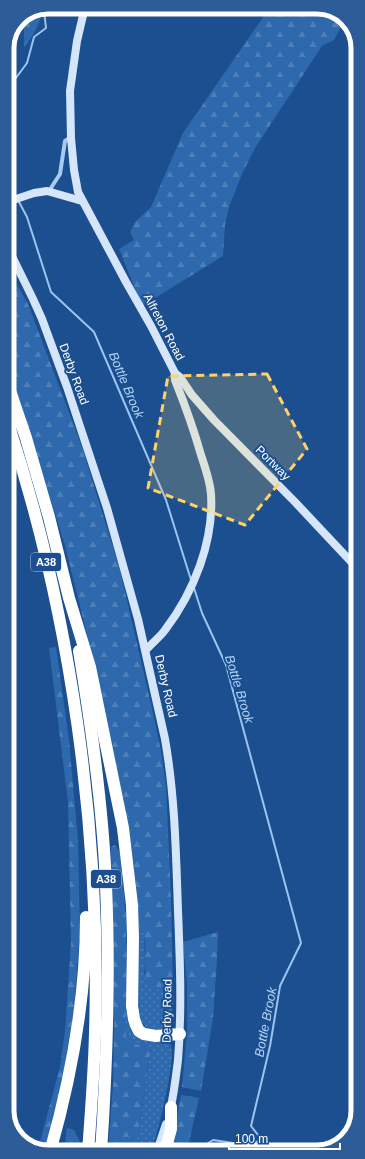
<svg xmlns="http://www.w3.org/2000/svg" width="365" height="1159" font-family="Helvetica,sans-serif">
  <defs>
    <pattern id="grass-dots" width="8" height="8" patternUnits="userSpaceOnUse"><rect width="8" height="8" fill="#2e69ad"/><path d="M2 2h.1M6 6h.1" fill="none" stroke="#4d80b9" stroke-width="1.8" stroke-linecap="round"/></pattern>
    <pattern id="forest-firs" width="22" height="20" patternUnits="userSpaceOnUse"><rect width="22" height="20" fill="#2e69ad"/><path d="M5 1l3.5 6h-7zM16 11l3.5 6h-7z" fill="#4d80b9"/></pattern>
  </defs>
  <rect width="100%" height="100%" fill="#1b4f8f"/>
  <g fill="url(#grass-dots)">
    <path d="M139 927 144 933 145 962 144 973C153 981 161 992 173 989 174 1005 174 1018 162 1030 150 1032 144 1027 138 1017L137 966Z"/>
    <path d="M126 1011C133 1030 135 1041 158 1042 162 1042 167 1042 170 1044 178 1052 157 1139 151 1151L135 1152 151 1048 126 1041Z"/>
  </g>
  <g fill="url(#forest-firs)">
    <path d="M270 7H320L344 17 345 19 334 40 322 46 255 148 242 174 229 207 225 224 223 256 142 306 119 249 134 240 130 232 135 222 151 207 183 133Z"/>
    <path d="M42 9C41 24 33 36 24 47V17Z"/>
    <path d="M7 267 28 304 82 447 120 570 151 704 161 751 166 785 171 899 173 989C166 991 163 987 154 991 135 974 154 945 139 927L132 850 123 801 84 622 64 542 7 363Z"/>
    <path d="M56 647 69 740 78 840 80 933 74 1009 65 1072 44 1152 38 1149 60 1067 65 1031 71 943 68 802 49 648Z"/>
    <path d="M115 845 120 853 126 918V1041L151 1048 135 1152H108L113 1084 114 1028 111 847Z"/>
    <path d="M218 932 217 959 213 1018 201 1091 182 1087 187 1032V984L183 942Z"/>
    <path d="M181 1095 199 1098 187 1151H171Z"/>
    <path d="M67 1128 74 1130 82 1146 81 1152H55L56 1148 65 1143Z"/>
  </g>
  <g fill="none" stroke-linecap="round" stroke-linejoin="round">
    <g stroke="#9cc4f0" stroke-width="2">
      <path d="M7 90 27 63 34 37 46 28 44 11 42 9"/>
      <path d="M7 180 16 197"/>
      <path d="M18 200 27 217 51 292 94 332 166 500 191 580"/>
      <path d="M194 588 202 613 226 665 301 943 280 986 270 1046 251 1126 262 1140 246 1145 213 1140 196 1151"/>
    </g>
    <path stroke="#a9c9ee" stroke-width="4" d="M49 191 60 174 65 141 68 139 71 138"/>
    <g stroke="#d6e6fa" stroke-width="8">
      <path d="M85 7 77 41 70 91 71 138 74 170 78 192 126 282 151 326 175 373V380C185 405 194 430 201 455 205 467 210 481 211 494 214 541 194 592 165 630 160 637 152 643 146 650"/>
      <path d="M7 202 34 193 47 191 82 201"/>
      <path d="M7 246 33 299 42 319 67 387 107 508 138 619 165 739C175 796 176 853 178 911 180 960 182 1010 178 1060 176 1076 174 1094 170 1111"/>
      <path d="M175 373 180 377 192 395 214 420 295 502 357 568"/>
      <path d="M157 1151 166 1124"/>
    </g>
    <g stroke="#fff" stroke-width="12">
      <path d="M7 382 26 438 49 517 69 598 90 667 123 828 132 905 133 937 132 1006 134 1019 136 1025 139 1031 144 1034 156 1036 180 1034"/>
      <path d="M8 423C71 615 101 831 95 1033 94 1073 91 1112 88 1152"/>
      <path d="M79 651C92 729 103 807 106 886 110 975 107 1063 101 1152"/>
      <path d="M165 1151 171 1129V1107"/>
      <path d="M50 1152C72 1075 86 997 86 917"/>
    </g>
  </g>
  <path fill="#ffd166" fill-opacity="0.2" stroke="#ffd166" stroke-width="3" stroke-dasharray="8 5" stroke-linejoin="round" d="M267 374 307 449 245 525 148 488 168 376Z"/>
  <g text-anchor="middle" stroke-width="4" stroke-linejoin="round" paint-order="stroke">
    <g fill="#1b4f8f" stroke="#bbcadd" stroke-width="1">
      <rect x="31" y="553" width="30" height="18" rx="3"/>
      <rect x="91" y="870" width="30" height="18" rx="3"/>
    </g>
    <g font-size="11" font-weight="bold" fill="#fff">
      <text x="46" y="566">A38</text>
      <text x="106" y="883">A38</text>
    </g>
    <g font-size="12" fill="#fff" stroke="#1b4f8f">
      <text transform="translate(164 327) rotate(62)" y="4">Alfreton Road</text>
      <text transform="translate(74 374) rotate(70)" y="4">Derby Road</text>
      <text transform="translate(273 463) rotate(45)" y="4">Portway</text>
      <text transform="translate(166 686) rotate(77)" y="4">Derby Road</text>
      <text transform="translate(167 1011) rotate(-89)" y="4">Derby Road</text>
    </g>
    <g font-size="13" font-style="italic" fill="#b5d3f5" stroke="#1b4f8f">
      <text transform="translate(127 385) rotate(67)" y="5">Bottle Brook</text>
      <text transform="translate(240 689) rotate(73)" y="5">Bottle Brook</text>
      <text transform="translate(265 1022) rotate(-79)" y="5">Bottle Brook</text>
    </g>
  </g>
  <path d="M0 0H365V1159H0ZM48 14H317A34 34 0 0 1 351 48V1111A34 34 0 0 1 317 1145H48A34 34 0 0 1 14 1111V48A34 34 0 0 1 48 14Z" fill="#2d5d98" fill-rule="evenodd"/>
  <path fill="none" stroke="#fff" stroke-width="5" d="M48 14H317A34 34 0 0 1 351 48V1111A34 34 0 0 1 317 1145H48A34 34 0 0 1 14 1111V48A34 34 0 0 1 48 14Z"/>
  <path d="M229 1143v6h111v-6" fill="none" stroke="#ffffff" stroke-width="2"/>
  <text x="235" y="1143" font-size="12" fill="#ffffff" stroke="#1b4f8f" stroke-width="3" paint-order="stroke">100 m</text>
</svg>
